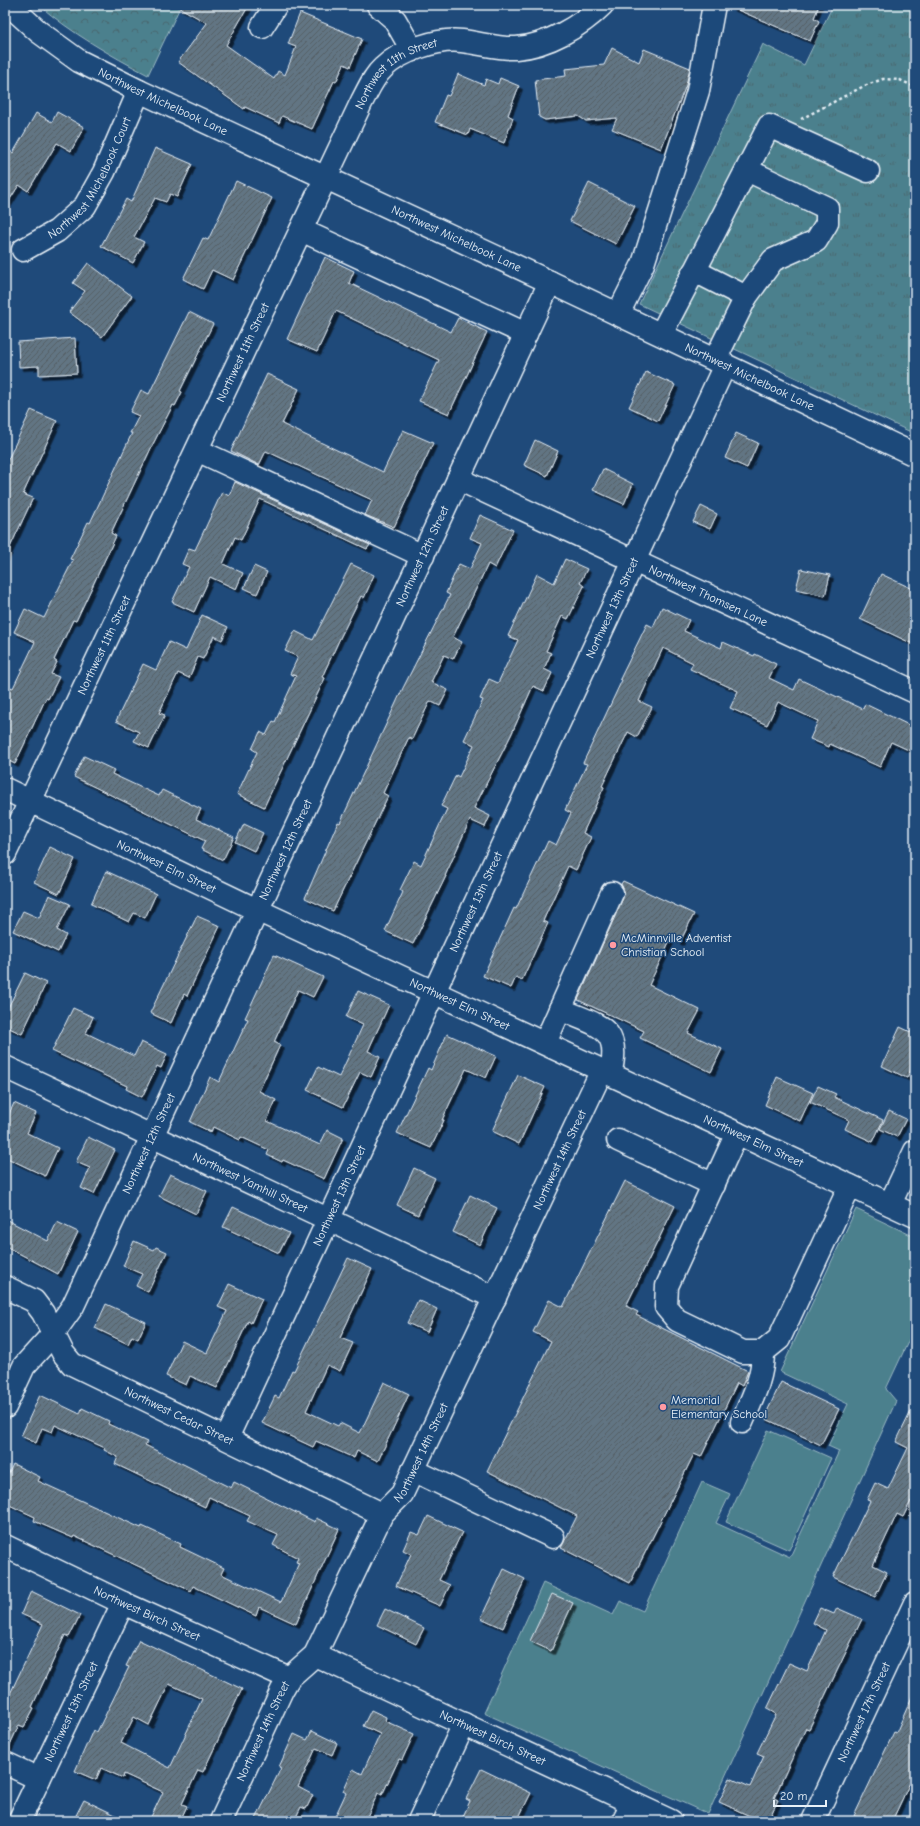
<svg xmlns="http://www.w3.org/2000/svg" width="920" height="1826" font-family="'Comic Neue',sans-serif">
  <defs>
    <pattern id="grass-tufts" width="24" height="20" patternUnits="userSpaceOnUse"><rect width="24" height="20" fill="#4c808d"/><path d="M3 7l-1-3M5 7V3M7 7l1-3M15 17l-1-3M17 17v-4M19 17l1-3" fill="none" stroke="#49676f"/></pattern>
    <pattern id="forest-crowns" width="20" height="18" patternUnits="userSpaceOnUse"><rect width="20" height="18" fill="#4c808d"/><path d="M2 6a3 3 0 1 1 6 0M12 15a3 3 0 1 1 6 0" fill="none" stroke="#49676f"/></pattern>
    <pattern id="building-hatch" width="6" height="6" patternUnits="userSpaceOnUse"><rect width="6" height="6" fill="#627483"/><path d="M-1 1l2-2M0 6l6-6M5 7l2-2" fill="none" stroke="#545e66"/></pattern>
    <filter id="shadow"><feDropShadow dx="3.5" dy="3.5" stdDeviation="0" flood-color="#0009"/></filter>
  </defs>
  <rect width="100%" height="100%" fill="#1f4a7a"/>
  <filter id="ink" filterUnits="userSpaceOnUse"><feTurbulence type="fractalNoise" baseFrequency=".025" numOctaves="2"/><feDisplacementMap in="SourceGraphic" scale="8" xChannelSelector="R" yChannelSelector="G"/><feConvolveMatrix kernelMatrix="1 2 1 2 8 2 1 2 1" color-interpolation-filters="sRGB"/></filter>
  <g filter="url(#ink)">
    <path fill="url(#grass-tufts)" stroke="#9ab8c2" d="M833 5H915V434L639 304 763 44 804 65Z"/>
    <path fill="url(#forest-crowns)" stroke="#9ab8c2" d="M39 5H181L148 75C110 55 71 33 39 5Z"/>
    <g fill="#4c808d" stroke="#9ab8c2">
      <path d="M856 1209 915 1237V1327L886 1389 896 1401 708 1814 484 1713 543 1583 613 1615 620 1601 643 1611 702 1482 730 1494 716 1523 790 1557 839 1451 828 1446 848 1404 780 1372Z"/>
      <path d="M768 1430 831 1458 789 1550 726 1522Z"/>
    </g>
    <g fill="url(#building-hatch)" stroke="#e8f1f8" fill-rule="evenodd" filter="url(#shadow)">
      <path d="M175 5H249L226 45 274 79 278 71 285 75 296 47 288 44 300 13 362 39 350 67 344 64 336 82 334 81 312 129 282 116 279 123 245 107 244 109 178 62 207 23Z"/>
      <path d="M726 5H819L814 18 819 21 810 41Z"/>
      <path d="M612 48 639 62 644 49 690 68 686 85 661 149 612 129 617 118 586 121 578 116 545 120 539 117 535 80 566 76 565 69 604 65Z"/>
      <path d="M458 74 484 85 486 79 498 84 500 78 519 86 508 115 513 118 504 143 470 129 468 135 435 122 446 95 449 96Z"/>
      <path d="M57 112 84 127 71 151 57 143 28 191 19 185 5 207V148L13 153 36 113 52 122Z"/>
      <path d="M155 148 192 164 177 197 170 194 166 202 155 198 134 237 144 242 133 263 101 246 126 199 131 202Z"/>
      <path d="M236 181 272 198 233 280 212 270 203 289 183 279 203 238 208 240Z"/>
      <path d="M589 183 635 206 616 244 570 221Z"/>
      <path d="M325 257 354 271 349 283 451 332 458 318 487 332 449 414 419 401 439 360 336 311 317 352 287 339Z"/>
      <path d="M88 263 132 296 102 337 69 312 85 291 73 283Z"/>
      <path d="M189 312 213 324 180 391 182 392 175 406 173 405 153 444 111 533 116 536 76 621 73 620 54 660 57 662 51 674 59 677 48 699 46 698 15 764 5 759V685L13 688 35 642 14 632 25 609 44 618 73 560 70 559 88 522 90 523 132 433H130L139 416 130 412 141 390 149 394Z"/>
      <path d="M75 338 77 373 39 375V366L19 367 18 342Z"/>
      <path d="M646 372 675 385 658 421 629 407Z"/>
      <path d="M267 374 299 389 282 424 383 472 403 430 433 443 394 527 365 515 372 500 266 451 259 465 231 451Z"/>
      <path d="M31 410 57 421 23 494 33 498 5 558V466Z"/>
      <path d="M736 433 758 443 747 468 725 458Z"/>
      <path d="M535 440 558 451 547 476 524 465Z"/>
      <path d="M603 469 633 484 624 504 593 490Z"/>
      <path d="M235 482 370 545 367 549 260 499 241 540 235 537 223 564 243 573 236 589 210 577 194 612 172 602 189 567 182 564 189 548 195 550 222 492 229 496Z"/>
      <path d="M701 506 717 514 710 529 693 522Z"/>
      <path d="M480 515 513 530 495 568 488 564 453 637 462 642 453 659 444 655 431 682 448 690 440 706 430 701 412 739 409 737 383 793 388 796 333 911 305 898 338 822 340 823 403 688 450 595 446 593 459 564 470 569 482 543 470 538Z"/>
      <path d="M565 559 587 569 580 583 584 586 568 619 562 616 546 651 551 653 544 669 552 673 544 691 533 686 511 735 474 808 490 816 485 827 470 820 445 876H446L413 944 385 931 403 892 400 890 414 861 421 865 447 809 441 806 456 775 459 777 474 745 464 740 483 700 480 699 489 679 498 683 518 640 508 636 537 574 554 583Z"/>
      <path d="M351 564 374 575 364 598 361 596 341 636 322 677 325 678 264 807 237 794 257 752 252 749 260 732 266 735 273 721 275 722 296 676 290 674 298 657 285 651 295 631 313 640Z"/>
      <path d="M254 566 267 572 257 594 244 588Z"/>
      <path d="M801 569 830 575 825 596 796 589Z"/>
      <path d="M881 574 915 590V645L860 619Z"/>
      <path d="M662 607 689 620 684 631 721 648 723 642 754 656 755 654 776 664 769 678 794 690 799 679 863 709 865 704 915 728V753L891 742 880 767 830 744 829 747 810 739 818 721 778 702 767 725 730 708 738 691 690 669 693 663 663 648 639 701 652 707 637 737 628 732 602 786 604 787 583 833 591 837 576 870 568 866 543 921 548 923 522 980 516 977 511 988 483 976 514 908 516 909 548 841 556 845 571 813 565 810 587 764 583 763 622 680 620 679 647 624 653 627Z"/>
      <path d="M202 615 228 627 222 640 214 636 203 659 198 657 189 678 178 673 159 713 165 715 149 748 134 741 139 732 116 721 143 664 156 670 169 642 186 650Z"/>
      <path d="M84 756 114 770 112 774 159 796 162 790 201 809 196 819 234 837 223 860 201 849 205 841 74 777Z"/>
      <path d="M244 824 263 833 254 851 235 842Z"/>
      <path d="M50 847 75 859 59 894 34 882Z"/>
      <path d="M106 871 156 894 145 918 134 913 129 922 91 904Z"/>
      <path d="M623 881 694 914 680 942 671 938 649 985 700 1010 688 1033 722 1049 711 1072 640 1038 644 1031 578 1000 623 898 624 891 621 884Z"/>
      <path d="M49 895 70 904 57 930 66 935 58 952 13 931 23 911 39 918Z"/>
      <path d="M197 916 220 926 187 996 184 994 171 1023 150 1013Z"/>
      <path d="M274 955 323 977 313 997 298 990 274 1042 280 1045 259 1091 276 1100 267 1121 320 1145 327 1130 343 1138 324 1179 283 1160 282 1162 267 1155 269 1150 241 1137 240 1140 213 1127 211 1132 190 1122 210 1077 219 1082 248 1019 245 1018Z"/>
      <path d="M25 973 46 983 22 1034 5 1026V1014Z"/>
      <path d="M358 991 389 1005 368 1051 380 1057 371 1077 360 1072 343 1107 307 1090 318 1067 339 1077 363 1025 346 1017Z"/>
      <path d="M73 1008 93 1017 86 1033 134 1056 141 1042 167 1054 161 1068 157 1066 142 1097 126 1089 127 1086 52 1051Z"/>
      <path d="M900 1027 915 1034V1060L907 1078 882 1066Z"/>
      <path d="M447 1034 496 1056 486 1078 466 1069 442 1120H444L431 1148 397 1133 428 1068 431 1070Z"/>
      <path d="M518 1075 545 1087 519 1144 492 1131Z"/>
      <path d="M777 1077 813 1093 800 1121 765 1105Z"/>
      <path d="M818 1086 836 1094 834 1097 883 1120 873 1142 845 1129 849 1120 810 1102Z"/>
      <path d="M14 1103 36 1113 27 1133 58 1148 45 1176 5 1157V1123Z"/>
      <path d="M889 1111 906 1119 897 1137 880 1129Z"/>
      <path d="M88 1137 115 1150 94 1194 81 1188 90 1168 76 1162Z"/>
      <path d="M414 1168 435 1178 418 1215 397 1205Z"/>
      <path d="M170 1174 207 1191 196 1214 159 1196Z"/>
      <path d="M625 1181 675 1206 626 1306 638 1312 636 1315 748 1371 742 1386 737 1383 701 1457 694 1454 630 1583 561 1548 577 1516 487 1471 551 1341 533 1332 549 1300 563 1307Z"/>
      <path d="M470 1195 497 1208 480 1245 453 1232Z"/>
      <path d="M233 1207 289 1233 279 1253 223 1227Z"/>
      <path d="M5 1219 48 1241 57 1222 78 1232 58 1274 5 1246Z"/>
      <path d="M134 1241 154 1250 156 1247 167 1252 148 1292 136 1286 142 1274 123 1266Z"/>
      <path d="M348 1258 372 1269 340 1338 353 1343 340 1371 327 1365 306 1411 338 1426 340 1423 360 1433 384 1382 409 1394 378 1461 357 1451 354 1458 316 1441 313 1447 262 1423 275 1396 279 1398 292 1370 294 1371Z"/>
      <path d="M229 1284 262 1299 251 1323 248 1321 217 1388 190 1376 186 1385 166 1376 182 1341 207 1353 227 1311 218 1307Z"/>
      <path d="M418 1300 437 1309 427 1332 407 1323Z"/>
      <path d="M106 1304 146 1322 138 1339 132 1336 128 1344 95 1328Z"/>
      <path d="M781 1382 839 1409 821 1445 764 1418Z"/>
      <path d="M40 1395 80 1414 82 1408 109 1421 108 1424 147 1442 145 1445 231 1488 234 1482 315 1522 316 1518 339 1529 296 1624 259 1607 256 1616 193 1586 191 1591 74 1536 73 1538 34 1521 35 1517 5 1503V1481L13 1464 40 1477 38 1481 141 1528 142 1526 181 1544 180 1547 224 1568 221 1574 281 1602 299 1563 296 1562 298 1558 273 1545 278 1535 247 1521 250 1516 209 1497 205 1507 115 1464 118 1457 104 1450 105 1448 55 1425 52 1432 42 1428 36 1443 21 1436Z"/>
      <path d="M915 1403V1503L911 1501 903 1517 897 1514 873 1565 887 1572 875 1597 833 1577 870 1501 867 1500 875 1483 888 1489 908 1448 896 1442Z"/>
      <path d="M428 1516 462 1532 439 1580 450 1585 440 1606 396 1586 411 1554 403 1550 411 1532 419 1535Z"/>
      <path d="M504 1569 525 1579 503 1628 481 1618Z"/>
      <path d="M31 1591 80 1615 69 1637 65 1635 32 1707 34 1708 24 1727 19 1725 7 1751H5V1694L9 1696 43 1624 21 1614Z"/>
      <path d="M552 1594 573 1603 551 1651 530 1641Z"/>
      <path d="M820 1608 834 1614 837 1608 862 1619 809 1729 806 1728 774 1798 778 1800 768 1821H761L719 1802 730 1778 750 1787 764 1756 757 1753 776 1714 767 1709 789 1663 807 1671 826 1630 813 1623Z"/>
      <path d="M385 1609 424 1628 416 1644 377 1625Z"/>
      <path d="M139 1640 242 1689 203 1772 198 1770 182 1804 187 1806 180 1821H149L163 1792 124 1774 123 1778 101 1768 96 1780 75 1771 93 1730 97 1732 129 1667 126 1666ZM169 1684 202 1699 170 1768 121 1743 134 1717 149 1725Z"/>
      <path d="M915 1690V1772L892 1821H866L854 1816 894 1732 896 1733Z"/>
      <path d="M371 1710 386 1717 385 1721 414 1734 402 1760 399 1759 382 1795 378 1793 365 1821H333L346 1793 343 1791 353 1769 362 1774 380 1734 363 1726Z"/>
      <path d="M312 1731 337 1743 332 1755 316 1748 298 1787 313 1795 306 1809 301 1807 294 1821H255L281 1768 279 1767 294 1734 307 1740Z"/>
      <path d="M481 1769 531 1793 517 1821H461L470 1801 466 1799Z"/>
      <path d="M84 1800 128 1821H73Z"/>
    </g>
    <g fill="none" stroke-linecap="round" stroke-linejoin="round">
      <defs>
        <g id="minor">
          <path id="s1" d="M9 5 39 32 79 61 139 91 550 282 915 455"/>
          <path d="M378 5 395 20 412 50"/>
          <path d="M262 27 276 5"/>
          <path d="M301 230 526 334"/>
          <path id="s2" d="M23 250 57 231 85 206 104 172 139 91"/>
          <path d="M694 272 769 126 868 171"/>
          <path d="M746 297 773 260 816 241 827 223V208L747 170"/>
          <path d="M618 314 643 264 698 91 714 5"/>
          <path d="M661 334 693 273 697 272 746 297 715 360"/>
          <path d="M197 450 423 556"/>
          <path id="s3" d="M458 479 915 692"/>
          <path id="s4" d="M5 789 257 910 915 1216"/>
          <path id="s5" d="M5 854 362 101C368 90 373 77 383 68 400 51 438 38 462 41 480 43 498 49 516 48 547 46 581 26 602 5"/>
          <path d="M560 1009C597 1026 623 1026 610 1074"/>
          <path d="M545 1043 612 893"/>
          <path id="s6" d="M5 1067 495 1298"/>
          <path d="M737 1133 667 1286 666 1307 677 1320 743 1352H763L779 1339 850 1186"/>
          <path d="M618 1140 714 1185"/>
          <path d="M890 1204 915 1151"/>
          <path id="s7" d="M5 1287 34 1301 43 1313 63 1353 72 1364 382 1514"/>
          <path id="s8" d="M5 1407 24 1366 53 1334 73 1306 550 282"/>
          <path d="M742 1422C752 1399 763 1378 763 1352"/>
          <path id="s9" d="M227 1438 725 365"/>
          <path d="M413 1470 553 1537"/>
          <path id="s10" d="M5 1546 123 1603 289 1678"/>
          <path id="s11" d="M315 1655 671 1821"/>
          <path d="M5 1763 39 1779"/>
          <path id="s12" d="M19 1821 123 1603"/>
          <path id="s13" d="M221 1821 282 1690 289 1678 315 1655 382 1514 402 1494 602 1070"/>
          <path d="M419 1821 464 1724"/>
          <path d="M623 1821 632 1803"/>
          <path id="s14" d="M813 1821 915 1603"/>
        </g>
      </defs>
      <use href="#minor" stroke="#e8f1f8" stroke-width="25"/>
      <path stroke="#e8f1f8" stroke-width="2.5" stroke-dasharray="3 3" stroke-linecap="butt" d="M801 119 864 86 883 79 900 80 915 87"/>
      <use href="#minor" stroke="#1f4a7a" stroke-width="22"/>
    </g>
  </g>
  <g fill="#ff9aa2" stroke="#1f4a7a" stroke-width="1.5">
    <circle cx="613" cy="945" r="4"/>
    <circle cx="663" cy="1407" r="4"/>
  </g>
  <g text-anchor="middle" stroke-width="3" stroke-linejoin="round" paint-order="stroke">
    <g font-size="12" fill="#e8f1f8" stroke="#1f4a7a">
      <text dy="4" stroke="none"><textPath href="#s5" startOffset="879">Northwest 11th Street</textPath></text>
      <text dy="4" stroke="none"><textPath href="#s1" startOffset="183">Northwest Michelbook Lane</textPath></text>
      <text dy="4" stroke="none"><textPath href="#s2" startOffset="102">Northwest Michelbook Court</textPath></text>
      <text dy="4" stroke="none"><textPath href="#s1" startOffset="507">Northwest Michelbook Lane</textPath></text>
      <text dy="4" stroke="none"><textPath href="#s5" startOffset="555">Northwest 11th Street</textPath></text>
      <text dy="4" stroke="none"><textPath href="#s1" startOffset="831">Northwest Michelbook Lane</textPath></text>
      <text dy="4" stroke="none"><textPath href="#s8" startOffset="950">Northwest 12th Street</textPath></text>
      <text dy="4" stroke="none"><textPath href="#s3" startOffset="276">Northwest Thomsen Lane</textPath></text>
      <text dy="4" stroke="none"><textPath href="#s9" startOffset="915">Northwest 13th Street</textPath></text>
      <text dy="4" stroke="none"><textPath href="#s5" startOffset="231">Northwest 11th Street</textPath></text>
      <text dy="4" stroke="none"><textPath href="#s8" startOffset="626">Northwest 12th Street</textPath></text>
      <text dy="4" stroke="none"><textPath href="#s4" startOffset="179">Northwest Elm Street</textPath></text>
      <text dy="4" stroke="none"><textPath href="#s9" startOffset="591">Northwest 13th Street</textPath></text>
      <text dy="4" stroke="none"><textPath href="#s4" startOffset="503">Northwest Elm Street</textPath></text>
      <text dy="4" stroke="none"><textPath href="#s4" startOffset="827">Northwest Elm Street</textPath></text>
      <text dy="4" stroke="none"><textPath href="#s8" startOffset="302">Northwest 12th Street</textPath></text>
      <text dy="4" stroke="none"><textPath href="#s13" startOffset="747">Northwest 14th Street</textPath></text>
      <text dy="4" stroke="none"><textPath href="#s6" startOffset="271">Northwest Yamhill Street</textPath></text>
      <text dy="4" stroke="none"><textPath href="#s9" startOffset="267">Northwest 13th Street</textPath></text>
      <text dy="4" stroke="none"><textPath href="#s7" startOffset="225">Northwest Cedar Street</textPath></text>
      <text dy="4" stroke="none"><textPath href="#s13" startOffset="423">Northwest 14th Street</textPath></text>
      <text dy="4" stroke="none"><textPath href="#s10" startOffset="157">Northwest Birch Street</textPath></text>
      <text dy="4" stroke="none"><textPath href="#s12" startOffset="121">Northwest 13th Street</textPath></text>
      <text dy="4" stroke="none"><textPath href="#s14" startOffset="120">Northwest 17th Street</textPath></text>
      <text dy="4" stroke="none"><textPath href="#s13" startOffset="99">Northwest 14th Street</textPath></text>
      <text dy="4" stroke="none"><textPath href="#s11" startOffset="196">Northwest Birch Street</textPath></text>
    </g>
    <g font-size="12" fill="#e8f1f8" stroke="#1f4a7a" text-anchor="start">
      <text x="621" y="942">McMinnville Adventist<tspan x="621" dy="14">Christian School</tspan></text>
      <text x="671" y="1404">Memorial<tspan x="671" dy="14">Elementary School</tspan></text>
    </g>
  </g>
  <rect width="920" height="1826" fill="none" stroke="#1f4a7a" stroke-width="20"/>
  <rect x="10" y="10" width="900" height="1806" fill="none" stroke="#e8f1f8" stroke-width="1.5" filter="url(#ink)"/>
  <path d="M774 1800v6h52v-6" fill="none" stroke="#e8f1f8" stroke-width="2"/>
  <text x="780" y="1800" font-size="12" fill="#e8f1f8" stroke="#1f4a7a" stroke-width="3" paint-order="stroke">20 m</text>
</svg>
